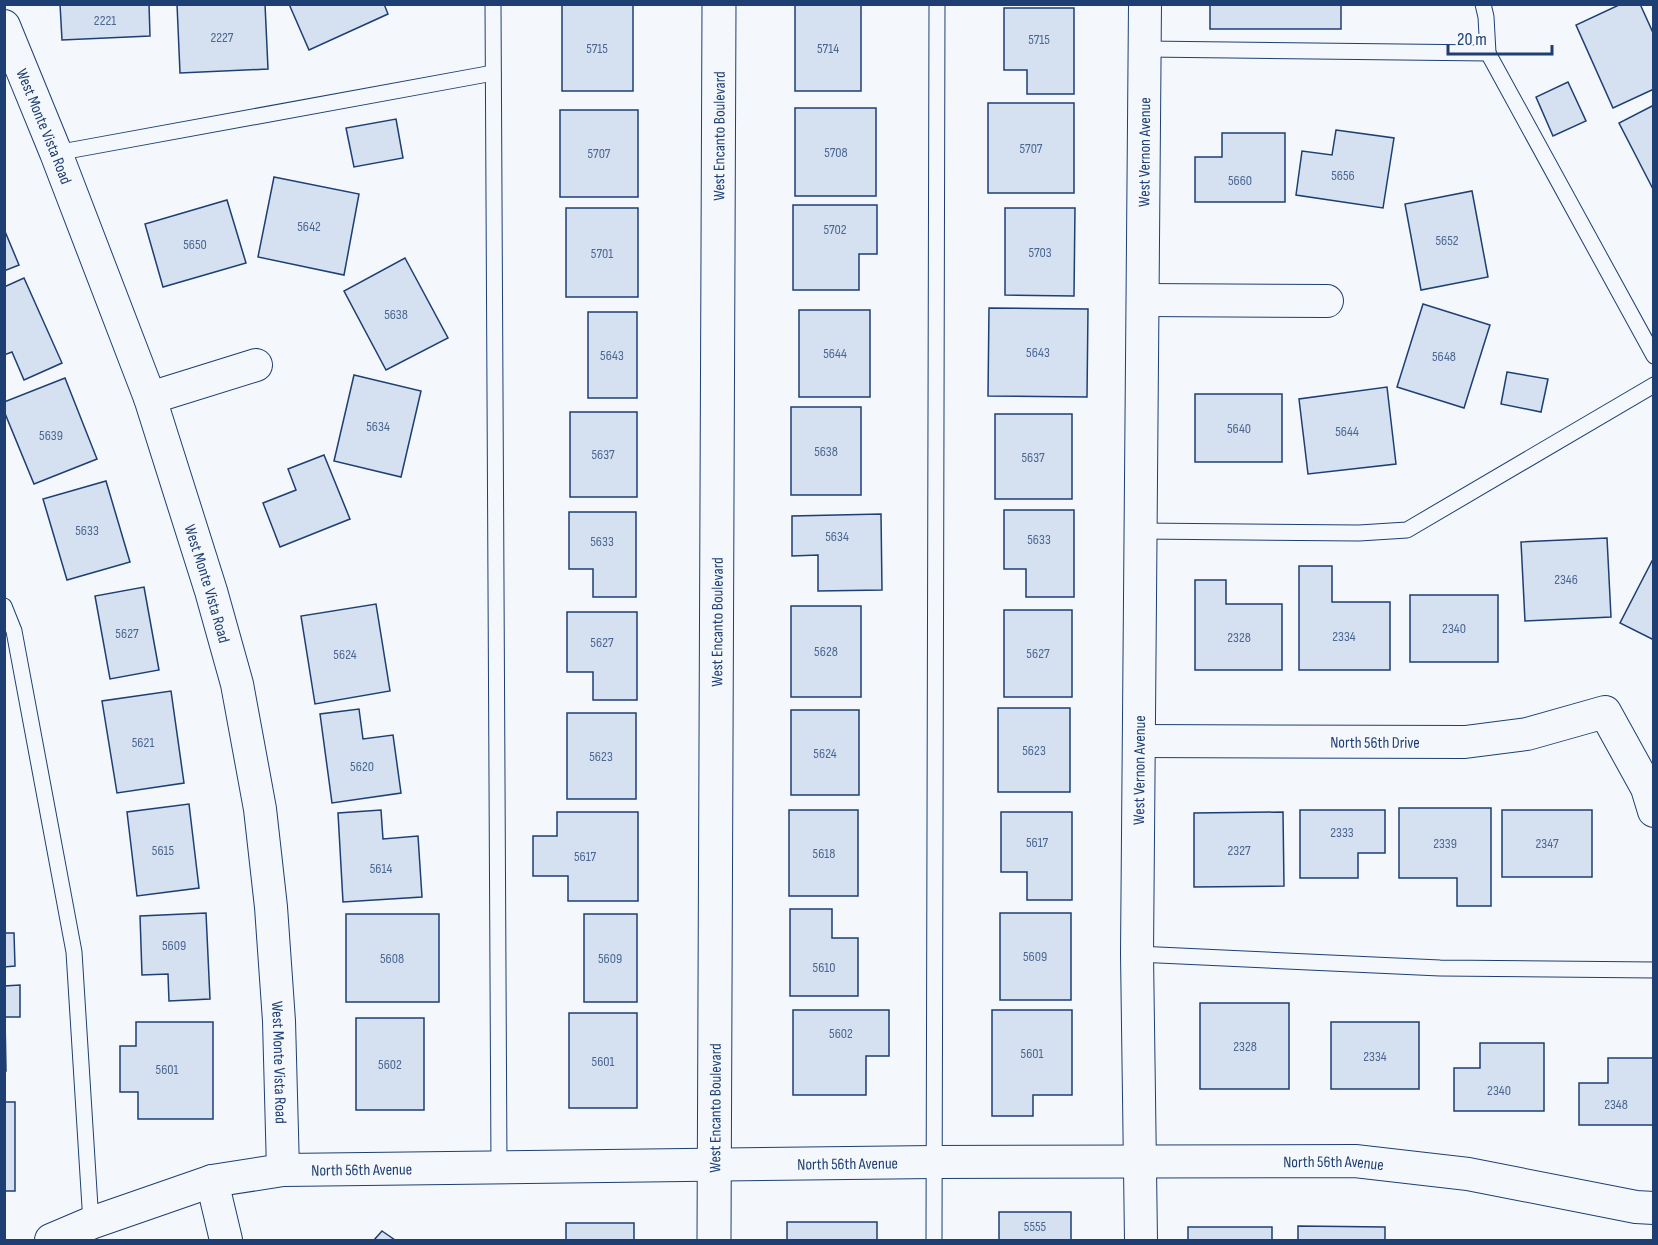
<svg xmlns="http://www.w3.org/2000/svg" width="1658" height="1245" font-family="'Sofia Sans Condensed',sans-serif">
  <rect width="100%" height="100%" fill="#f4f7fb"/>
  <g fill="#d5e0f0" stroke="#1d3f73" stroke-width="1.5">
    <path d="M60 4H149L150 36 62 40Z"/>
    <path d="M177 4H265L268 69 180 73Z"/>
    <path d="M289 4H384L388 14 309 50Z"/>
    <rect x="562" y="4" width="71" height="87"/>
    <rect x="795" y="4" width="66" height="87"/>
    <rect x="1210" y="4" width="131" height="25"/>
    <path d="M1621 4H1640L1654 35V89L1613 108 1576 25Z"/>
    <path d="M1004 8H1074V94H1027V70H1004Z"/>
    <path d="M1568 82 1586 121 1553 136 1536 97Z"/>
    <rect x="988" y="103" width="86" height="90"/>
    <path d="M1654 105V191L1619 123Z"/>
    <rect x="795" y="108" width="81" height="88"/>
    <rect x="560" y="110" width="78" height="87"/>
    <path d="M396 119 403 158 354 167 346 128Z"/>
    <path d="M1336 130 1394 138 1383 208 1296 195 1302 151 1332 155Z"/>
    <path d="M1222 133H1285V202H1195V157H1222Z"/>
    <path d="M274 177 359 194 344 275 258 257Z"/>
    <path d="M1472 191 1488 277 1421 290 1405 204Z"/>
    <path d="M227 200 246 263 163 287 145 224Z"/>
    <path d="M793 205H877V254H859V290H793Z"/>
    <rect x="566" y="208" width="72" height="89"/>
    <path d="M1005 208H1075L1074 296 1005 295Z"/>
    <path d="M4 229 19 265 4 271Z"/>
    <path d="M405 258 448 338 386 370 344 291Z"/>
    <path d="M24 278 62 363 24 380 12 352 4 355V287Z"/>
    <path d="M1423 304 1490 325 1464 408 1397 387Z"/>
    <path d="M989 308 1088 309 1087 397 988 396Z"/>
    <rect x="799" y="310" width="71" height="87"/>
    <rect x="588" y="312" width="49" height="86"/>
    <path d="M1507 372 1548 379 1541 412 1501 404Z"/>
    <path d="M354 375 421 391 401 477 334 461Z"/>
    <path d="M65 378 97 459 34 484 4 411V402Z"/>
    <path d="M1387 387 1396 464 1308 474 1299 399Z"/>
    <rect x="1195" y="394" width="87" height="68"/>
    <rect x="791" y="407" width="70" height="88"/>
    <rect x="570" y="412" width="67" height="85"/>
    <rect x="995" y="414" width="77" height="85"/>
    <path d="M324 455 350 519 280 547 263 503 296 490 288 469Z"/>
    <path d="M106 481 130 562 67 580 43 499Z"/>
    <path d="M1004 510H1074V597H1026V569H1004Z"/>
    <path d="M569 512H636V597H593V569H569Z"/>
    <path d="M881 514 882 590 818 591V555L792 556V516Z"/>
    <path d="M1607 538 1611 617 1525 621 1521 542Z"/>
    <path d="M1652 561 1654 562V640L1620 623Z"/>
    <path d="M1299 566H1332V602H1390V670H1299Z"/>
    <path d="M1195 580H1226V604H1282V670H1195Z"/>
    <path d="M144 587 159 670 110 679 95 596Z"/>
    <rect x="1410" y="595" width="88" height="67"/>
    <path d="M376 604 390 691 315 704 301 616Z"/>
    <rect x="791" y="606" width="70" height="91"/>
    <rect x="1004" y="610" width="68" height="87"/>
    <path d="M567 612H637V700H593V672H567Z"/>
    <path d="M171 691 184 783 117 793 102 701Z"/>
    <rect x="998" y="708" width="72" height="84"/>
    <path d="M359 709 363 739 393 735 401 793 332 803 320 714Z"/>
    <rect x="791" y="710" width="68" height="85"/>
    <rect x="567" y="713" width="69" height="86"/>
    <path d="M189 804 199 888 137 896 127 812Z"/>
    <path d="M1399 808H1491V906H1457V878H1399Z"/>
    <path d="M381 810 383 839 418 836 422 897 343 902 338 813Z"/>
    <rect x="789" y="810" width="69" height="86"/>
    <path d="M1300 810H1385V853H1358V878H1300Z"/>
    <rect x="1502" y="810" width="90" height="67"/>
    <path d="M557 812H638V901H568V876H533V836H557Z"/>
    <path d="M1001 812H1072V900H1027V872H1001Z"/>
    <path d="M1283 812 1284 886 1194 887V813Z"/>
    <path d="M790 909H832V938H858V996H790Z"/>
    <path d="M206 913 210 999 169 1001 168 974 142 975 140 916Z"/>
    <rect x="1000" y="913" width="71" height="87"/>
    <rect x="346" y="914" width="93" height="88"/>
    <rect x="584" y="914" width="53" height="88"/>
    <path d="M4 933H14L15 966 4 967Z"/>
    <path d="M20 985V1017H5L6 1071H4V986Z"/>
    <rect x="1200" y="1003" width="89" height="86"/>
    <path d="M793 1010H889V1056H866V1095H793Z"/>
    <path d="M992 1010H1072V1095H1033V1116H992Z"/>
    <rect x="569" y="1013" width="68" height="95"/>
    <rect x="356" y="1018" width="68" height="92"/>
    <path d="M136 1022H213V1119H138V1092H120V1046H136Z"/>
    <rect x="1331" y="1022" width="88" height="67"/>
    <path d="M1480 1043H1544V1111H1454V1068H1480Z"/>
    <path d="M1608 1058H1654V1125H1579V1083H1608Z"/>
    <rect x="4" y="1102" width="11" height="89"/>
    <rect x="999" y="1212" width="72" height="28"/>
    <rect x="787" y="1222" width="90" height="18"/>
    <rect x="566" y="1223" width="68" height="17"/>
    <path d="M1298 1226 1385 1227V1240H1298Z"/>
    <rect x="1188" y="1227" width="84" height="13"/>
    <path d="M382 1231 395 1240H374Z"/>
  </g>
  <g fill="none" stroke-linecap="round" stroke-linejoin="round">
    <defs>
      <g id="lane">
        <path d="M493 4 499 1168"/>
        <path d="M1483 4 1486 17 1488 53 1654 356"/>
        <path d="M1146 49 1488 53"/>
        <path d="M56 153 493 73"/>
        <path d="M1141 531 1359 533 1407 530 1654 385"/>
        <path d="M4 606 14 631 74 952 91 1223"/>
        <path d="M1137 954 1440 968 1654 970"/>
        <path d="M934 1240 937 4"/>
      </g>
      <g id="street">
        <path id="s1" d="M4 26 56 153 150 398 211 591 237 684 260 809 271 907 279 1021 283 1170"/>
        <path d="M1143 300 1327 301"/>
        <path d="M150 398 256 365"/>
        <path id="s2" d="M1139 741 1465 742 1527 734 1605 712 1647 788 1654 811"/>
        <path d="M212 1181 226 1240"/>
        <path id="s3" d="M51 1240 91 1223 212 1181 283 1170 934 1162 1355 1161 1468 1174 1636 1207 1654 1208"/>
        <path id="s4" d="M1141 1240 1137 954 1145 4"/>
      </g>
      <g id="secondary">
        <path id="s5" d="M714 1240 719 4"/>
      </g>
    </defs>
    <use href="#lane" stroke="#1d3f73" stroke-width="17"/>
    <use href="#street" stroke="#1d3f73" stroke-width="34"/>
    <use href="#secondary" stroke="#1d3f73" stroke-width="35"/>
    <use href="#lane" stroke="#f4f7fb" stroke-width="15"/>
    <use href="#street" stroke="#f4f7fb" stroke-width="32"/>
    <use href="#secondary" stroke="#f4f7fb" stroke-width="33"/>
  </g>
  <g text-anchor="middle" stroke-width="4.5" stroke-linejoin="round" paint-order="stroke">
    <g font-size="14" fill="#4b6792">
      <text x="105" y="25">2221</text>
      <text x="222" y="42">2227</text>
      <text x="1039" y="44">5715</text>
      <text x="597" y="53">5715</text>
      <text x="828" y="53">5714</text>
      <text x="1031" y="153">5707</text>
      <text x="836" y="157">5708</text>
      <text x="599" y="158">5707</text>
      <text x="1343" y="180">5656</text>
      <text x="1240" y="185">5660</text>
      <text x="309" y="231">5642</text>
      <text x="835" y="234">5702</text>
      <text x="1447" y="245">5652</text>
      <text x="195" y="249">5650</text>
      <text x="1040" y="257">5703</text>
      <text x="602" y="258">5701</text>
      <text x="396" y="319">5638</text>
      <text x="1038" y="357">5643</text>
      <text x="835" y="358">5644</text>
      <text x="612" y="360">5643</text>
      <text x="1444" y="361">5648</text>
      <text x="378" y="431">5634</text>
      <text x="1239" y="433">5640</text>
      <text x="1347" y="436">5644</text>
      <text x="51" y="440">5639</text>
      <text x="826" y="456">5638</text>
      <text x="603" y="459">5637</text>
      <text x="1033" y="462">5637</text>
      <text x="87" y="535">5633</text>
      <text x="837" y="541">5634</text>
      <text x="1039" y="544">5633</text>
      <text x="602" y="546">5633</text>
      <text x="1566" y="584">2346</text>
      <text x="1454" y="633">2340</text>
      <text x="127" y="638">5627</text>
      <text x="1344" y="641">2334</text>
      <text x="1239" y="642">2328</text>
      <text x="602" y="647">5627</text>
      <text x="826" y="656">5628</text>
      <text x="1038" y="658">5627</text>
      <text x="345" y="659">5624</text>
      <text x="143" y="747">5621</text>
      <text x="1034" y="755">5623</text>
      <text x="825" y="758">5624</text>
      <text x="601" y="761">5623</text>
      <text x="362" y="771">5620</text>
      <text x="1342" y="837">2333</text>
      <text x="1037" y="847">5617</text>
      <text x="1445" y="848">2339</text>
      <text x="1547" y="848">2347</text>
      <text x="163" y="855">5615</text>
      <text x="1239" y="855">2327</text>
      <text x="824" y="858">5618</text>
      <text x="585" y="861">5617</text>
      <text x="381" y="873">5614</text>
      <text x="174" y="950">5609</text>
      <text x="1035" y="961">5609</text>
      <text x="392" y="963">5608</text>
      <text x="610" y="963">5609</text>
      <text x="824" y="972">5610</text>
      <text x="841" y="1038">5602</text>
      <text x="1245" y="1051">2328</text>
      <text x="1032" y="1058">5601</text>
      <text x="1375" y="1061">2334</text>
      <text x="603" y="1066">5601</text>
      <text x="390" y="1069">5602</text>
      <text x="167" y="1074">5601</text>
      <text x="1499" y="1095">2340</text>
      <text x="1616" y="1109">2348</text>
      <text x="1035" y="1231">5555</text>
    </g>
    <g font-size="16" fill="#1d3f73" stroke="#f4f7fb">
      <text dy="6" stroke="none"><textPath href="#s1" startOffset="108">West Monte Vista Road</textPath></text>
      <text dy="6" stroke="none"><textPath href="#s5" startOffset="1104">West Encanto Boulevard</textPath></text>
      <text dy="6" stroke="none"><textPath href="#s4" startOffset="1088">West Vernon Avenue</textPath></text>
      <text dy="6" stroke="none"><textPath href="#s1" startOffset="594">West Monte Vista Road</textPath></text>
      <text dy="6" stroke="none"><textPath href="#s5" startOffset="618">West Encanto Boulevard</textPath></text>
      <text dy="6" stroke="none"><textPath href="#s2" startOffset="236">North 56th Drive</textPath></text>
      <text dy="6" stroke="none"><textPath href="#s4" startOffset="470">West Vernon Avenue</textPath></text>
      <text dy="6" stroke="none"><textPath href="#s1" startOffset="1080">West Monte Vista Road</textPath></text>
      <text dy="6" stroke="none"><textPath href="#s5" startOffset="132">West Encanto Boulevard</textPath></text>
      <text dy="6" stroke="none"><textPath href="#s3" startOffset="808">North 56th Avenue</textPath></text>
      <text dy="6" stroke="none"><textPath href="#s3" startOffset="1294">North 56th Avenue</textPath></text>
      <text dy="6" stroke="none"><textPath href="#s3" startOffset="322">North 56th Avenue</textPath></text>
    </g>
  </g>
  <rect width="1658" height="1245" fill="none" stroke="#1d3f73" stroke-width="12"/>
  <path d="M1448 45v9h104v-9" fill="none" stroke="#1d3f73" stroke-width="3"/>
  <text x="1457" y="45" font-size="18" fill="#1d3f73" stroke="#f4f7fb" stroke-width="4.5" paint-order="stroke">20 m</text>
</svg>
